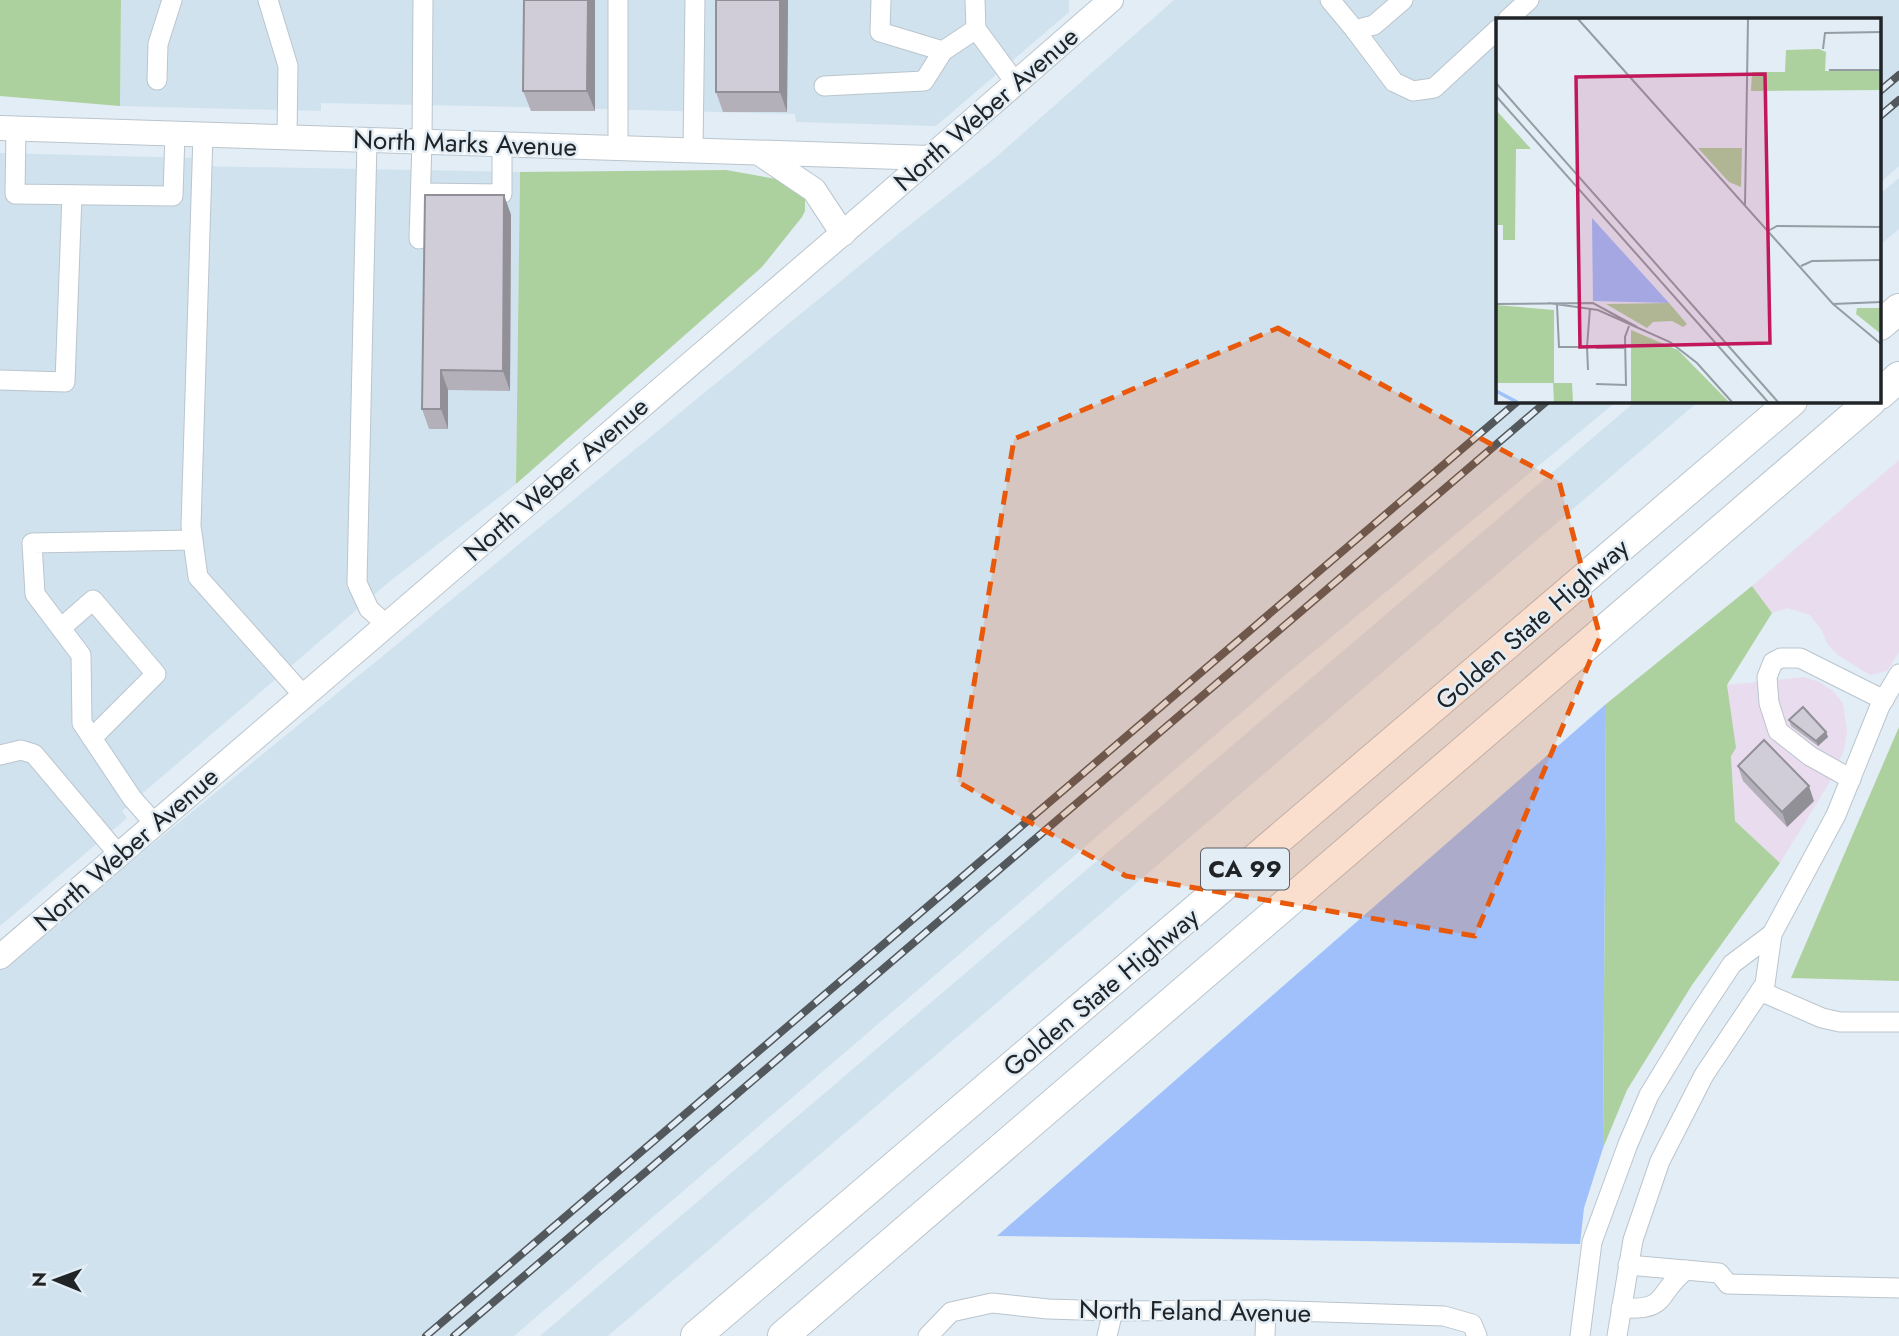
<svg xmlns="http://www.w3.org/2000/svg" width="1899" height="1336" font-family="Jost,sans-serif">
  <rect width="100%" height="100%" fill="#e2edf5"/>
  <g fill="#e9dcef">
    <path d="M1899 460V652L1887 671 1870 675 1838 655 1828 645 1821 629 1810 615 1787 608 1772 613 1752 586Z"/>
    <path d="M1804 677 1819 682 1833 691 1843 703 1847 731 1844 750 1828 785 1780 863 1735 821 1727 685Z"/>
  </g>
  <g fill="#d1e2ef">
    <path d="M121 0H1069V12L936 126 796 122 795 114 521 107 321 103V111L120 106Z"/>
    <path d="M1174 0H1899V166L1880 183V19H1498V401H1617L1283 677 514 1336H0V969L902 231 995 158Z"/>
    <path d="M0 153 194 158 195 166 520 172 516 484 389 582 122 811 127 818 0 926Z"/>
    <path d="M1899 178V229L1880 245V194Z"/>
    <path d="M1636 401H1699L608 1336H540Z"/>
  </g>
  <g fill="#add19e">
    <path d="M0 0H121L120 106 0 96Z"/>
    <path d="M726 170 782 180 805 198V211L802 217 762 267 516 484 520 172Z"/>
    <path d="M1752 586 1772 613 1727 685 1736 748 1731 756 1735 821 1780 863 1692 985 1627 1090 1603 1148 1606 704Z"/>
    <path d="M1899 727V981L1791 978 1896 734Z"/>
  </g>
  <path fill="#9fc0fa" d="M1606 704 1603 1148 1584 1208 1580 1244 997 1236Z"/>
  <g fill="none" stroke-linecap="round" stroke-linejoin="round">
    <defs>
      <g id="minor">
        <path d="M268 0 288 66 287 137"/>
        <path d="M881 0 880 32 943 51"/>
        <path d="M975 0 976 29 1015 82"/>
        <path d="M1330 0 1355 30 1374 25 1403 0"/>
        <path d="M1508 19 1529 0"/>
        <path d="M1355 30 1394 82 1413 91 1434 88 1498 29"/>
        <path d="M157 80 158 44 172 0"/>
        <path d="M824 86 924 81 943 51 976 29"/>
        <path d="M16 128 15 194 173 196 175 133"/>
        <path d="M203 134 191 526 198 577 304 696"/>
        <path d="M367 140 357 583 369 609 387 625"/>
        <path d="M618 148V0"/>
        <path d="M693 151 695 0"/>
        <path d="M421 193 502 194V144"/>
        <path d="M419 239 422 142 423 0"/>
        <path d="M0 380 65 382 72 195"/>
        <path d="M61 628 93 600 156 674 92 738"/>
        <path d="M0 755 21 750 34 754 119 855"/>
        <path d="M1851 779 1810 756 1778 731 1769 703 1767 677 1773 662 1781 658H1800L1884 700"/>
        <path d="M155 824 132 798 82 723 81 655 35 594 32 543 193 540"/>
        <path d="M1760 991 1822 1018 1840 1022H1899"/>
        <path d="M1628 1265 1719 1273 1728 1284 1899 1288"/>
        <path d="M1621 1308C1670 1311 1655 1294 1686 1270"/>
        <path d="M928 1336 951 1312 992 1303 1048 1309 1113 1311 1266 1310 1444 1316 1472 1324 1477 1336"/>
        <path d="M1107 1336 1113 1311"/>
        <path d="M1265 1336 1266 1310"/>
        <path d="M1580 1336 1592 1242 1628 1144 1649 1095 1691 1026 1732 964 1772 934"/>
        <path d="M1617 1336 1633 1240 1660 1161 1704 1075 1765 984 1772 934 1836 815 1880 706 1899 674"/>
      </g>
      <g id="major">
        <path d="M0 128 930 158"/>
        <path d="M759 153 814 190 843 234"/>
        <path d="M0 957 872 208 1111 0"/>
      </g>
      <g id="highway">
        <path d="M1880 325 1899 309"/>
        <path d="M1880 394 1899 377"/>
        <path d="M696 1336 1792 401"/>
        <path d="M783 1336 1871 401"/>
      </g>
    </defs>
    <use href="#minor" stroke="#bac5cd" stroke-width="21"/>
    <use href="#major" stroke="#bac5cd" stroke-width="26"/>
    <use href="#highway" stroke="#bac5cd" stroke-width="32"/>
    <use href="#minor" stroke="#fff" stroke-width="19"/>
    <use href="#major" stroke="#fff" stroke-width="24"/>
    <use href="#highway" stroke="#fff" stroke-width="30"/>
    <defs>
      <g id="rail">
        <path d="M1880 91 1899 75"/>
        <path d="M1880 116 1899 100"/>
        <path d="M426 1336 1518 401"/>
        <path d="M454 1336 1547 401"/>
      </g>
    </defs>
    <use href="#rail" stroke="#52585c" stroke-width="8"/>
    <use href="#rail" stroke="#e2edf5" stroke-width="5" stroke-dasharray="16" stroke-linecap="butt"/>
  </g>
  <g fill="#b4b0ba">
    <path d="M524 0H595V111H531L523 91Z"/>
    <path d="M716 0H788L787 112H723L716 92Z"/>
    <path d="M504 195 511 215 510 391 448 390V429H429L422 409Z"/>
    <path d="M1789 720 1826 732 1828 737 1818 746 1791 726Z"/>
    <path d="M1738 766 1814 801 1787 827 1743 781Z"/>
  </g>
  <g fill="#929097">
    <path d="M588 0H595V111L587 91Z"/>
    <path d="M780 0H788L787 112 780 92Z"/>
    <path d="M504 195 511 215 510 391 503 371Z"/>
    <path d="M441 370 448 390V429L441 409Z"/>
    <path d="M1826 732 1828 737 1818 746 1816 741Z"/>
    <path d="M1809 786 1814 801 1787 827 1782 812Z"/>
  </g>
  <g fill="#d1cdd8" stroke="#929097" stroke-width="2">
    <path d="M524 0H588L587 91H523Z"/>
    <rect x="716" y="0" width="64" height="92"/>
    <path d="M425 195H504L503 371 441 370V409H422Z"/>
    <path d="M1803 707 1826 732 1816 741 1789 720Z"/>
    <path d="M1764 740 1809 786 1782 812 1738 766Z"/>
  </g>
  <path fill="#e8590c" fill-opacity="0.2" stroke="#e8590c" stroke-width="5" stroke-dasharray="14 9" stroke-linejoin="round" d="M1278 328 1559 481 1600 637 1475 936 1126 876 958 782 1014 439Z"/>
  <g text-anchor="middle" stroke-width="5" stroke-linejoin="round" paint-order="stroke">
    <rect fill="#e2edf5" stroke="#5a6065" stroke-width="2" x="1201" y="848.5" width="88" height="41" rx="5"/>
    <g font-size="24" font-weight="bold" fill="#202427">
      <text x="1245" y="877">CA 99</text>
    </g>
    <g font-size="26" fill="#202427" stroke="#e2edf5">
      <text transform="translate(986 109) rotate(-41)" y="9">North Weber Avenue</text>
      <text transform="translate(465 143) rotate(2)" y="9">North Marks Avenue</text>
      <text transform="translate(556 479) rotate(-41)" y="9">North Weber Avenue</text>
      <text transform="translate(1532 624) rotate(-41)" y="9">Golden State Highway</text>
      <text transform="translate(126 849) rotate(-41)" y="9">North Weber Avenue</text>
      <text transform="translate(1101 992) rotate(-40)" y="9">Golden State Highway</text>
      <text transform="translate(1195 1311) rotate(1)" y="9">North Feland Avenue</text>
    </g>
  </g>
  <g transform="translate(1496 18)">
    <rect width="385" height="385" fill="#e2edf5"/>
    <path d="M323 31 330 34 329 53H385V72L255 73 256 54H289L290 32ZM0 92 35 131H20L19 222H7V207H0ZM202 130H246L245 169 233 164ZM173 285 191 306 187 309 176 303 157 304 151 310 110 286ZM0 287 58 292V365H76L77 384H58L57 365H0ZM361 290H385V316L360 296ZM135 312 182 332 233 384H135Z" fill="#add19e"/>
    <path d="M96 200 173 285 97 283Z" fill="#9fc0fa"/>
    <path fill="none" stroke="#9fc0fa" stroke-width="3.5" d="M0 373 21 384"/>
    <path fill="none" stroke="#949da3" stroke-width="2" d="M82 1 337 286 385 326M327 31 329 15 385 14M333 52H385M0 65 282 384M0 78 272 384M249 188 252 1M272 213 281 208 385 209M0 222V261M305 248 316 243 385 242M52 285 102 292 174 324 201 345 236 384M0 286 97 285 141 309M337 286 385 284M61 287 63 329H91L94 290M91 329 92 352M100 330H129M100 366 130 367 129 319 133 308"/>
    <path fill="#c2185b" fill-opacity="0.15" stroke="#c2185b" stroke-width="3.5" d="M269 56 274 325 84 329 80 59Z"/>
    <rect width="385" height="385" fill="none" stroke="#202427" stroke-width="3.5"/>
  </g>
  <g transform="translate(56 1280) rotate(271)" stroke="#e2edf5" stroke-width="5" paint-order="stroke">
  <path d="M0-5L12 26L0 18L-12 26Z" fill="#202427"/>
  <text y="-10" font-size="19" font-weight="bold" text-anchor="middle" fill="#202427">N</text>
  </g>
</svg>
